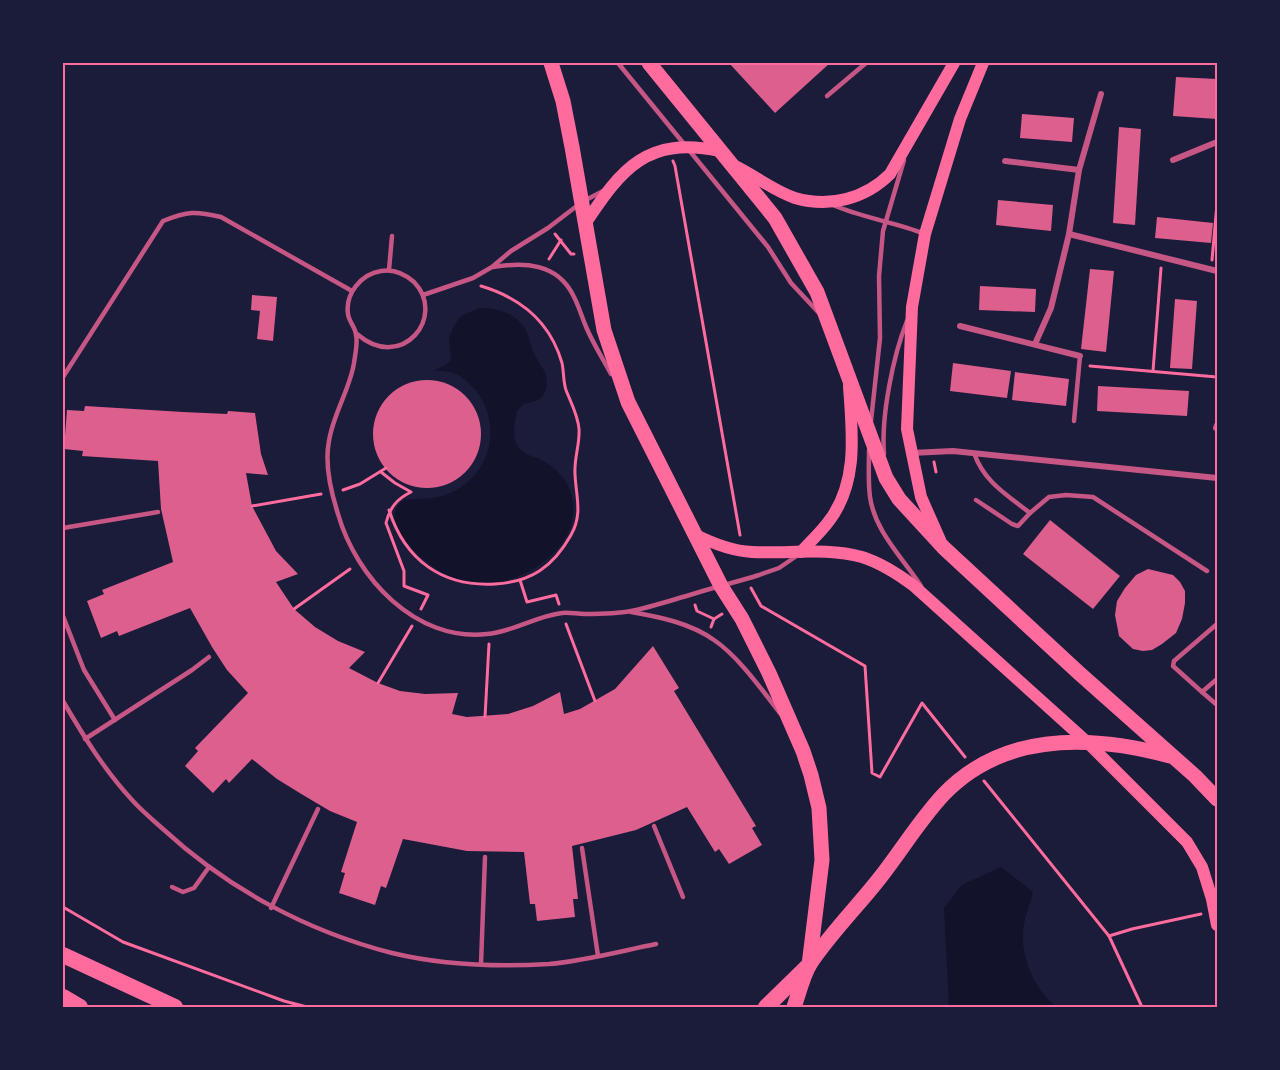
<svg xmlns="http://www.w3.org/2000/svg" width="1280" height="1070" font-family="Barlow,sans-serif">
  <rect width="100%" height="100%" fill="#1b1b3a"/>
  <g fill="#12122b">
    <path d="M479 308C498 308 519 314 527 333 530 340 531 348 535 355 542 369 552 377 544 394 539 403 531 401 524 404 521 406 519 409 517 411 515 421 512 433 516 443 521 455 531 455 541 460 561 469 575 490 573 511 573 523 568 536 561 545 536 574 501 589 463 581 438 577 370 524 404 500 417 498 432 500 445 495 489 480 504 428 477 392 463 376 456 370 434 371L447 364 451 360 449 338 454 326 461 316Z"/>
    <path d="M1001 867 1033 892C1030 905 1023 920 1023 933 1021 959 1036 992 1057 1007H949L944 908 962 885Z"/>
  </g>
  <g fill="#dd5f8e">
    <path d="M729 63H830L775 113Z"/>
    <path d="M1176 77 1217 79V119L1173 116Z"/>
    <path d="M1022 114 1074 118 1072 142 1020 138Z"/>
    <path d="M1119 127 1141 129 1135 225 1113 223Z"/>
    <path d="M998 200 1053 205 1051 231 996 225Z"/>
    <path d="M1157 217 1213 223 1211 243 1155 238Z"/>
    <path d="M1090 269 1114 271 1106 352 1081 349Z"/>
    <path d="M980 286 1036 289 1035 312 979 310Z"/>
    <path d="M252 295 277 297 273 341 257 339 260 311 251 310Z"/>
    <path d="M1175 299 1197 301 1192 369 1170 368Z"/>
    <path d="M953 363 1011 371 1007 398 950 391Z"/>
    <path d="M1015 372 1069 379 1066 406 1012 400Z"/>
    <circle cx="427" cy="434" r="54"/>
    <path d="M1098 386 1189 391 1187 416 1097 411Z"/>
    <path d="M85 406 183 412 227 414 228 411 255 413 261 454 268 475 246 473 252 506 276 551 298 574 276 582 294 609 315 627 338 641 365 652 349 668 378 683 400 691 425 694 458 693 452 714 467 717 508 714 533 706 560 692 564 714 580 709 615 689 653 646 679 688 674 691 756 826 752 828 762 845 729 864 719 849 715 852 687 807 636 830 572 846 578 899H573L575 917 537 921 535 904H530L524 852 467 851 403 839 386 888 381 886 375 905 339 893 345 873 341 872 357 822 330 811 303 795 277 779 252 759 229 783 226 779 213 793 185 766 198 751 195 748 248 693 227 670 212 647 190 608 119 636 117 631 101 638 87 601 104 594 102 590 173 562 161 509 158 461 82 456 83 451 64 449 67 410 84 411Z"/>
    <path d="M1050 520 1120 576 1093 609 1023 554Z"/>
    <path d="M1148 569 1173 575 1180 582 1185 591V603L1182 619 1176 633 1162 644 1152 650 1143 651 1133 649 1119 636 1115 615 1117 601 1125 588 1136 575Z"/>
  </g>
  <g fill="none" stroke-linecap="round" stroke-linejoin="round">
    <g stroke="#ff6b9d" stroke-width="3">
      <path d="M673 161 675 166 740 535"/>
      <path d="M555 234 571 254H574"/>
      <path d="M549 259 561 240"/>
      <path d="M1212 260 1217 204"/>
      <path d="M1090 366 1217 377"/>
      <path d="M1153 371 1161 268"/>
      <path d="M934 462 936 472"/>
      <path d="M381 472 395 483 411 492C397 499 390 507 386 523L404 571V586L428 595 421 609"/>
      <path d="M343 490 360 484 386 468"/>
      <path d="M252 506 321 494"/>
      <path d="M389 510C405 560 442 587 495 584 531 582 553 567 571 535 583 514 576 497 575 474 574 458 580 444 579 429 578 415 571 403 566 390 563 381 564 372 562 363 550 321 521 298 481 286"/>
      <path d="M520 580 527 602 556 595 559 604"/>
      <path d="M751 588 761 606 865 666 872 773 880 777 922 703 965 757"/>
      <path d="M695 605 697 611 714 619"/>
      <path d="M294 609 350 569"/>
      <path d="M566 624 595 701"/>
      <path d="M711 627 714 619 722 614"/>
      <path d="M378 683 412 626"/>
      <path d="M485 717 489 644"/>
      <path d="M984 781 1109 936 1142 1007"/>
      <path d="M63 907 123 942 284 1001 307 1007"/>
      <path d="M1109 936 1132 929 1201 914"/>
    </g>
    <g stroke="#c65784" stroke-width="4.5">
      <path d="M618 63 768 247 791 283 819 313"/>
      <path d="M827 96 866 63"/>
      <path d="M833 205C863 218 895 222 925 234"/>
      <path d="M493 267C524 262 557 263 573 295 579 306 582 318 587 329 594 345 603 359 611 374"/>
      <path d="M389 270 392 236"/>
      <path d="M423 295 473 278 492 267 511 251 548 228 582 202 603 191"/>
      <path d="M357 334C402 373 447 316 414 282 405 274 393 269 381 271 361 274 345 294 348 314 349 322 356 328 356 335 358 343 355 355 354 363 350 389 333 414 329 441 324 465 331 492 338 514 356 577 415 642 487 634 513 632 536 616 562 613 569 612 577 614 585 614 600 614 616 614 631 611 652 607 672 600 693 594 715 587 737 582 759 575L779 568 798 555"/>
      <path d="M63 377 163 221C188 211 195 211 221 217L352 291"/>
      <path d="M871 421 880 338 879 276 883 231 904 160"/>
      <path d="M1074 421 1080 356"/>
      <path d="M869 450C869 466 868 482 870 497 875 532 903 558 921 586"/>
      <path d="M974 453C984 482 1007 495 1030 513"/>
      <path d="M884 454C881 416 893 356 907 321"/>
      <path d="M976 500 1012 524 1018 526 1030 513 1049 497 1066 495 1093 497 1207 571"/>
      <path d="M63 528 158 512"/>
      <path d="M631 612C660 617 690 623 714 640 738 656 762 690 780 713"/>
      <path d="M63 616 84 670 115 720"/>
      <path d="M1217 679 1202 692 1217 705"/>
      <path d="M1202 692 1173 666 1174 661 1217 624"/>
      <path d="M63 701C84 737 105 771 133 801 142 811 153 820 163 829 227 888 306 931 392 953 442 965 497 967 549 964 585 961 621 951 656 944"/>
      <path d="M85 739 192 670 209 657"/>
      <path d="M654 826 683 897"/>
      <path d="M582 848 598 956"/>
      <path d="M172 887 183 892 194 888 209 867"/>
      <path d="M271 908 318 809"/>
      <path d="M481 964 485 857"/>
    </g>
    <g stroke="#c65784" stroke-width="6">
      <path d="M1173 160 1217 142"/>
      <path d="M1005 161 1079 170"/>
      <path d="M1069 234 1217 271"/>
      <path d="M960 326 1080 356"/>
      <path d="M1035 344 1051 308 1069 234 1079 170 1101 94"/>
      <path d="M1216 428 1217 425"/>
      <path d="M911 453 953 451 1217 478"/>
    </g>
    <g stroke="#ff6b9d" stroke-width="12">
      <path d="M733 165C754 175 774 191 795 198 829 208 865 199 890 174L954 63"/>
      <path d="M585 224C622 168 647 136 720 151"/>
      <path d="M696 535C714 544 732 551 752 552 788 554 826 547 862 557 881 563 898 574 914 586L1087 742 1187 842 1202 867 1212 899 1217 925"/>
      <path d="M940 540 921 497 907 429 912 307 925 234 960 119 983 63"/>
      <path d="M801 552C810 542 821 532 829 521 859 482 852 431 849 386"/>
    </g>
    <g stroke="#ff6b9d" stroke-width="15">
      <path d="M551 63 563 101 572 147 604 330 628 402 721 586 742 619 769 673 803 751 811 775 819 808 822 860 809 965"/>
      <path d="M649 63 775 218 817 292 886 478 899 499 944 548 1079 673 1195 776 1217 799"/>
      <path d="M794 1007C799 993 803 976 810 964 830 934 857 907 879 879 901 851 919 821 943 795 1004 731 1092 735 1170 756"/>
    </g>
    <g stroke="#ff6b9d" stroke-width="16">
      <path d="M63 955 175 1007"/>
      <path d="M63 997 80 1007"/>
      <path d="M766 1007 809 965"/>
    </g>
  </g>
  <rect width="1280" height="1070" fill="none" stroke="#1b1b3a" stroke-width="129"/>
  <rect x="64" y="64" width="1152" height="942" fill="none" stroke="#ff6b9d" stroke-width="2"/>
</svg>
